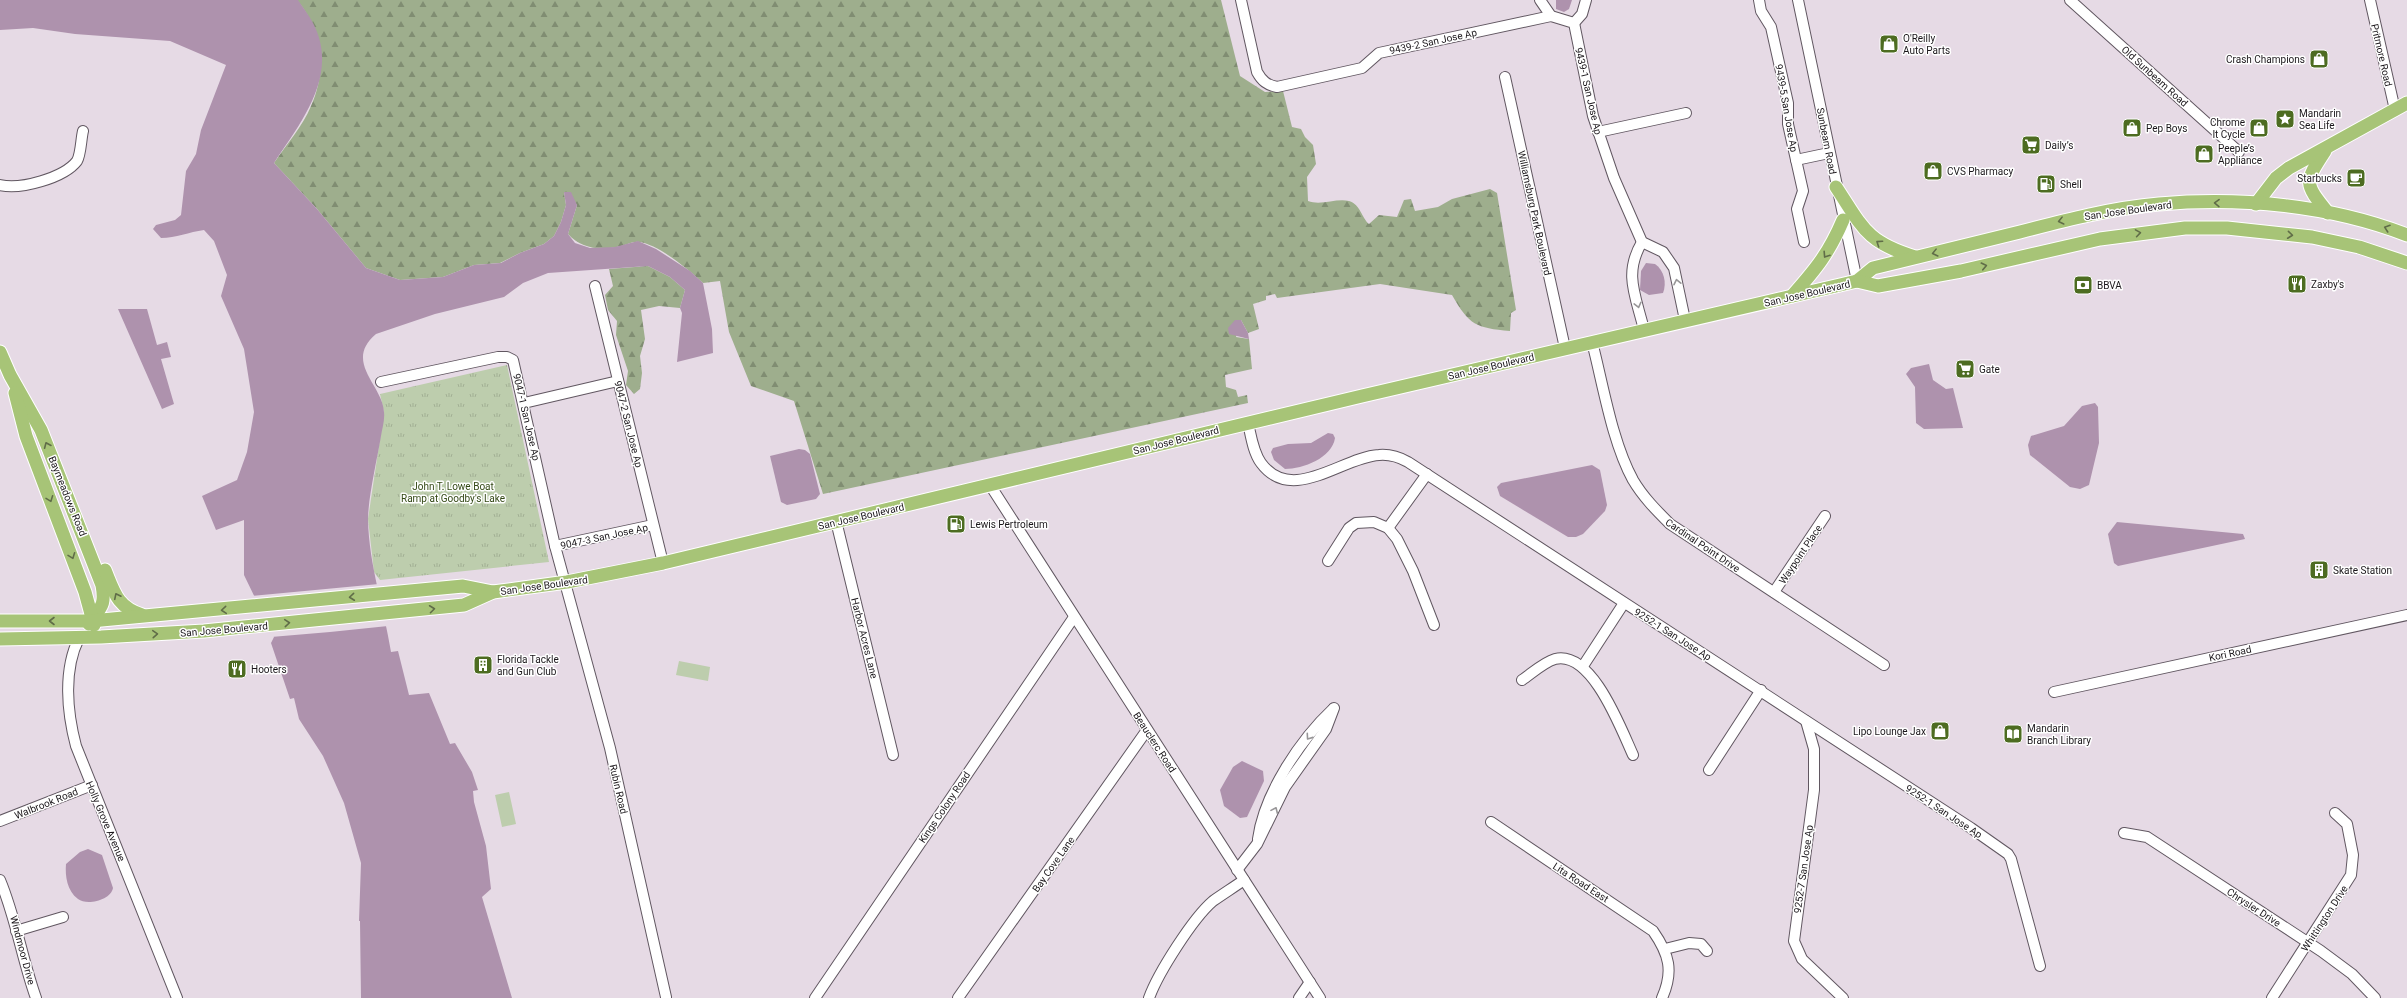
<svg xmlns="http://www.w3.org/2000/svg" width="2407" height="998" font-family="Roboto,sans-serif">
  <defs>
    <pattern id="forest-firs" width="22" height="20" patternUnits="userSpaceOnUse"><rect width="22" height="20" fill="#9eae8d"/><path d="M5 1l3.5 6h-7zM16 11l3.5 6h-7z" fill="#808d72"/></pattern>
    <pattern id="park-tufts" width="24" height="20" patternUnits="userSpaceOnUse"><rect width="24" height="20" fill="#bdcdad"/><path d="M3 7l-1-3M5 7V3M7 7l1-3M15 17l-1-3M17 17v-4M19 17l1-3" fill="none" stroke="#a2af94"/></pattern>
  </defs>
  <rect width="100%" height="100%" fill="#e6dae5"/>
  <g fill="#bdcdad">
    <path d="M679 661 710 667 708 681 676 675Z"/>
    <path d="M509 792 516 824 502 827 495 795Z"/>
  </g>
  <g fill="url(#forest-firs)">
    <path d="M297 0H1221L1240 76 1265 92 1283 91 1292 127 1301 129 1305 137 1313 145 1316 164 1307 177 1308 201C1321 206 1336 198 1349 201 1361 205 1361 217 1369 224L1379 215 1397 217 1404 200 1411 199 1415 211 1438 207 1452 199 1490 189 1497 193 1516 310 1511 313 1510 331C1476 328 1469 325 1452 295L1380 284 1277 298 1275 294 1266 296V300L1253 304 1259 329 1248 333 1241 320 1236 337 1249 339 1252 369 1225 375 1226 387 1236 390 1238 397 1247 395 1248 403 823 494 794 401 751 386 729 332 720 281 703 283C689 270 658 244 639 242 634 241 626 245 621 246 602 251 581 249 568 234L577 205 564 192 566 205 561 222 554 236 544 244 520 253 500 263 474 265 443 277 400 280 366 268 317 209 274 163C286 145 303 126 311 106 327 70 323 31 297 0Z"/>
    <path d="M648 266 670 277 685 290 680 308 659 306 641 310 645 339 640 356 642 373 640 389 634 394 626 385 628 371 616 335 617 321 608 310 605 295 613 286 609 269Z"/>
  </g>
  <path fill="url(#park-tufts)" d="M507 365 549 562 380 580 374 572 368 519 384 412 380 394Z"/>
  <g fill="#ae92ad">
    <path d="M0 0H298C303 8 309 15 313 23 340 75 301 122 274 163L317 209 366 268 400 280 443 277 474 265 501 263 520 253 544 244 554 236 561 222 566 205 564 192H571L577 205 568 234 575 243 590 248 615 247 638 241 656 249 690 271 703 283 712 329 713 353 677 362 682 313 680 308 685 290 670 277 648 266 548 273 523 283 504 297 435 314 376 334C343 362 383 385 384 412 385 420 382 429 381 436 377 460 368 498 368 520 369 565 384 608 391 652L398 651 409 695 429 693 450 744 455 743 472 772 478 790 473 791 474 802 486 846 491 889 482 897 512 998H361L360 921H359L361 863 344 803 323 756 299 719 294 698 290 699 271 643 274 637 244 575V520L216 530 202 496 237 480 247 452 254 412 244 349 221 296 227 275 214 241 204 230C189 232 176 238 161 238L153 229 156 225 175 220 181 215 186 171 196 154 201 130 226 65 170 41 75 34 33 28 0 30Z"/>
    <path d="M1556 0H1572L1569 9 1564 12 1556 9Z"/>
    <path d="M1646 263 1655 264C1664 270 1667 283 1663 293L1649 295 1640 290 1641 271Z"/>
    <path d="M118 309H147L157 345 167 342 171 357 161 359 174 404 162 409Z"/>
    <path d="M1235 320H1241L1248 333 1249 339 1229 334 1228 328Z"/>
    <path d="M1929 364 1933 380 1946 389 1953 388 1963 428 1924 429 1916 423 1915 387 1906 374 1911 368Z"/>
    <path d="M2095 403 2098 407 2099 443 2089 485 2080 489 2070 487 2030 455 2028 445 2031 436 2064 426 2082 406Z"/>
    <path d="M1328 433 1333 434 1335 438C1332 458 1303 469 1285 469L1274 460 1271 452 1273 448 1288 444 1311 443Z"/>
    <path d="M799 449 805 450 810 454 820 494 816 499 787 505 781 502 770 456Z"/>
    <path d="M1592 465 1600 470 1607 505 1605 511 1583 534 1576 537H1568L1500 496 1497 487 1501 483Z"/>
    <path d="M2117 522 2243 534 2245 539 2118 566 2114 563 2108 534Z"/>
    <path d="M1242 761 1263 771 1264 781 1247 817 1240 818 1224 806 1220 790 1233 767Z"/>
    <path d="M88 849 102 855 113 888C111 900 87 906 78 899 67 891 65 876 66 864L80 852Z"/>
  </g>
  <path fill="#e6dae5" d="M379 584 388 626 330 632 271 637 251 596Z"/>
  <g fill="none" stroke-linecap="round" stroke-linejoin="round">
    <defs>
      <g id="minor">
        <path d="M1241 0 1257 72C1262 81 1267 85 1277 87L1362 68 1379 53 1551 16"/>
        <path d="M1540 0 1551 16 1574 23 1593 116 1614 178 1642 242 1663 252 1674 268 1685 320"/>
        <path d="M1759 0 1761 11 1771 27 1788 103V124L1803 191 1797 209 1804 242"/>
        <path d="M1798 0 1857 281"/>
        <path d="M2070 0 2239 152"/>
        <path d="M2370 0 2395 110"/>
        <path d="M1574 23 1582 14 1586 0"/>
        <path d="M1505 77 1565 348"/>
        <path d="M1598 132 1686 113"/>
        <path d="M1796 160 1829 153"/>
        <path d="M0 185C20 190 64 178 77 161 81 154 81 139 83 131"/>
        <path d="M1642 242C1623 274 1636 296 1644 330"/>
        <path d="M595 286 663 563"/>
        <path d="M1592 342C1603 384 1612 442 1633 480 1643 497 1656 510 1670 524L1884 665"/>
        <path d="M381 382 498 357H507L513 360 555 546 610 748 666 997"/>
        <path d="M524 403 618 381"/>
        <path d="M1248 423C1251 436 1253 452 1261 463 1292 505 1342 457 1379 455 1390 454 1399 457 1408 462L1971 828 2008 854 2011 859 2040 966"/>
        <path d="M990 485 1320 998"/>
        <path d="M836 521 893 755"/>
        <path d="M1388 528 1427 474"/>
        <path d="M555 546 653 525"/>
        <path d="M1328 561 1349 528 1356 523 1374 522 1388 528 1397 539 1413 571 1434 625"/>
        <path d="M1774 592 1825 516"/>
        <path d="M79 638C63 670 67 712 76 746L177 998"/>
        <path d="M1583 666 1624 603"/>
        <path d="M1522 680C1531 674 1544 662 1555 659 1592 650 1621 729 1633 755"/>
        <path d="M2054 692 2407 615"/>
        <path d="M1806 721 1814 749V790L1794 941 1802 959 1843 998"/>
        <path d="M1709 770 1761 690"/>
        <path d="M0 821 92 785"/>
        <path d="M1491 822 1653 931C1669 954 1674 971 1662 998"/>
        <path d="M2124 833 2147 837 2321 951 2352 974 2375 998"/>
        <path d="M1258 839C1264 794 1300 740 1333 709"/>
        <path d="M1237 870 1257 844 1285 787 1326 729 1334 708"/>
        <path d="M0 880C16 918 22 959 36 998"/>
        <path d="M16 931 63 917"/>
        <path d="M1665 949 1689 943 1701 944 1707 951"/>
        <path d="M815 998 1074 617"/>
        <path d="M958 998 1147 730"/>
        <path d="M1149 998C1158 973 1193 918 1213 901 1223 894 1234 887 1244 880"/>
        <path d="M1299 998 1310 982"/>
        <path d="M2272 998 2351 875 2353 855 2347 824 2335 813"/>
      </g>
      <g id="major">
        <path d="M2325 151C2304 183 2304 183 2328 213"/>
        <path d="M1836 187C1863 228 1866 242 1915 257"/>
        <path d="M2256 204 2276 178 2289 168 2407 103"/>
        <path d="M1857 281 1873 268C1922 256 1971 244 2020 232 2066 220 2112 208 2159 204 2241 197 2330 205 2407 235"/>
        <path d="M1792 296C1816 269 1829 253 1843 220"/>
        <path d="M0 352 10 375 41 430 102 585C106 607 100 607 89 624"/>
        <path d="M15 393 26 436 85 592 94 625"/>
        <path d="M105 570C114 592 117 607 142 615"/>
        <path d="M0 621H91L463 586 493 592"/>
        <path d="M0 639 101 637 204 631 464 605 493 592 567 582 663 563 1362 396 1840 285 1857 281 1878 286 1961 271 2100 239 2185 228H2227L2312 237 2359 247 2407 263"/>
      </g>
    </defs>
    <use href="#minor" stroke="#615761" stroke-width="12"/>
    <use href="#major" stroke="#fff" stroke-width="15"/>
    <use href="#minor" stroke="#fff" stroke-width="10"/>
    <use href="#major" stroke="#a7c477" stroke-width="13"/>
  </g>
  <defs><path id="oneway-chevron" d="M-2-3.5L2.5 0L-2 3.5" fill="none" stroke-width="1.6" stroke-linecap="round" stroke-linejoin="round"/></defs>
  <g stroke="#606d48">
    <use href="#oneway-chevron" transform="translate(2217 203) rotate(-179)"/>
    <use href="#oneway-chevron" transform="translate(2061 221) rotate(166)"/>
    <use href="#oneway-chevron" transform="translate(2387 228) rotate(-161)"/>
    <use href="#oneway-chevron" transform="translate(2138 233) rotate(-9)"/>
    <use href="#oneway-chevron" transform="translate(2290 235) rotate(6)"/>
    <use href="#oneway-chevron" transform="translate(1879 243) rotate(-146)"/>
    <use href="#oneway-chevron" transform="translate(1935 253) rotate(166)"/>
    <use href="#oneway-chevron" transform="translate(1826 255) rotate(123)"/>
    <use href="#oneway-chevron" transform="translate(1984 266) rotate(-13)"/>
    <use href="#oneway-chevron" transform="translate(47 445) rotate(-113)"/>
    <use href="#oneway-chevron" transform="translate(50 499) rotate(69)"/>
    <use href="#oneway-chevron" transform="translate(72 556) rotate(69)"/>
    <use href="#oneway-chevron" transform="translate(117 596) rotate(-116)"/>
    <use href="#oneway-chevron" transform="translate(352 597) rotate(174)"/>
    <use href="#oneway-chevron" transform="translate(432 609) rotate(-7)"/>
    <use href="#oneway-chevron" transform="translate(224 610) rotate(175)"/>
    <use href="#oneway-chevron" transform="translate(52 621) rotate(-180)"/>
    <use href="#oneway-chevron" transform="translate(287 623) rotate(-5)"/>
    <use href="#oneway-chevron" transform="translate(155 634) rotate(-4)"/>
  </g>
  <g stroke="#989698">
    <use href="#oneway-chevron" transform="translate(1677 282) rotate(-102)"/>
    <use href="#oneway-chevron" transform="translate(1638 305) rotate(76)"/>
    <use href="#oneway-chevron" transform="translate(1309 737) rotate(125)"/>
    <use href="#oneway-chevron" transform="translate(1275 810) rotate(-66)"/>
  </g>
  <defs>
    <symbol id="shop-square" viewBox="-11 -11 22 22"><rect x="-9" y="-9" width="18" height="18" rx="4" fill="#4d6c21" stroke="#fff"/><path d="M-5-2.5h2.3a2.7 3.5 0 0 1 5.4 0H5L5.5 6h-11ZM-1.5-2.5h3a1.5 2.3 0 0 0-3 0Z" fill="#fff"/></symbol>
    <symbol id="sight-square" viewBox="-11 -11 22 22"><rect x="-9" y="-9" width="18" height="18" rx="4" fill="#4d6c21" stroke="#fff"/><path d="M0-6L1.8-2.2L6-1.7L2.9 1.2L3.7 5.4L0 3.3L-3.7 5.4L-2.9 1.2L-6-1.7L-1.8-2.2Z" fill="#fff"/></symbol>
    <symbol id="supermarket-square" viewBox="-11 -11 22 22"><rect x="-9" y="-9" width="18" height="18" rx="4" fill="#4d6c21" stroke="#fff"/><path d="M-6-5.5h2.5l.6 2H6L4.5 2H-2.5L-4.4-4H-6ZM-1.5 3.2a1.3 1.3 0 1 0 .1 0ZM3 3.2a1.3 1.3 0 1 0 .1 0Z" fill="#fff"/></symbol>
    <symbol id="cafe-square" viewBox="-11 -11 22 22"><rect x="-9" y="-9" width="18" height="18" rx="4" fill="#4d6c21" stroke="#fff"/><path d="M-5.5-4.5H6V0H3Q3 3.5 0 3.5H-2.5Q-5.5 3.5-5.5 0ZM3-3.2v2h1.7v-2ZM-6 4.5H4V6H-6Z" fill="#fff"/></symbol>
    <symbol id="fuel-square" viewBox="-11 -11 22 22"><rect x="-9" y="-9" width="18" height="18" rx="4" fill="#4d6c21" stroke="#fff"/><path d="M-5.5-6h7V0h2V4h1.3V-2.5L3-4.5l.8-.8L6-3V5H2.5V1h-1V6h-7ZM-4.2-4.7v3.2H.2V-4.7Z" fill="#fff"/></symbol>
    <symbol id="restaurant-square" viewBox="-11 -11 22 22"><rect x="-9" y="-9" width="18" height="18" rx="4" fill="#4d6c21" stroke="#fff"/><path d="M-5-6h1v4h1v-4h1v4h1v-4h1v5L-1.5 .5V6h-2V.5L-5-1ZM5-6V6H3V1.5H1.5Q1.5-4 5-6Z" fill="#fff"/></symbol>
    <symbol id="bank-square" viewBox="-11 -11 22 22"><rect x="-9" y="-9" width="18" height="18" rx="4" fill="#4d6c21" stroke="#fff"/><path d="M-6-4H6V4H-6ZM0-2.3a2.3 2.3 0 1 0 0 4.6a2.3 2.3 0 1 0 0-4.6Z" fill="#fff"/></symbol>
    <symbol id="building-square" viewBox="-11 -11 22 22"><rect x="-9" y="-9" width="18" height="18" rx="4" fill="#4d6c21" stroke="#fff"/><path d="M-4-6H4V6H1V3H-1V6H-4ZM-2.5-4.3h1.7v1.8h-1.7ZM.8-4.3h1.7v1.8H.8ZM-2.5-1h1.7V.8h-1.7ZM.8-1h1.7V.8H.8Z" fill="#fff"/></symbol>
    <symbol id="library-square" viewBox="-11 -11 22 22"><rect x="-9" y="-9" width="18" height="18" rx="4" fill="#4d6c21" stroke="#fff"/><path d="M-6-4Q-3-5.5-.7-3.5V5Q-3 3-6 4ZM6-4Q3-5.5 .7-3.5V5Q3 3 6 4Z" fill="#fff"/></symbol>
  </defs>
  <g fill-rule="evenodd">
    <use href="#shop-square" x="1878" y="33" width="22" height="22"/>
    <use href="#shop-square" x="2308" y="48" width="22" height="22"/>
    <use href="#sight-square" x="2274" y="108" width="22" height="22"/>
    <use href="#shop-square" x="2121" y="117" width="22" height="22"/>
    <use href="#shop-square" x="2248" y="117" width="22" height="22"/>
    <use href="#supermarket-square" x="2020" y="134" width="22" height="22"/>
    <use href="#shop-square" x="2193" y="143" width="22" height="22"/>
    <use href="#shop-square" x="1922" y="160" width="22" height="22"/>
    <use href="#cafe-square" x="2345" y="167" width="22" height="22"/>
    <use href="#fuel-square" x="2035" y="173" width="22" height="22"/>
    <use href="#restaurant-square" x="2286" y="273" width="22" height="22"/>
    <use href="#bank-square" x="2072" y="274" width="22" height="22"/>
    <use href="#supermarket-square" x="1954" y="358" width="22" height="22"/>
    <use href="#fuel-square" x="945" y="513" width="22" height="22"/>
    <use href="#building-square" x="2308" y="559" width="22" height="22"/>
    <use href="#building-square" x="472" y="654" width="22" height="22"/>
    <use href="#restaurant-square" x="226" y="658" width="22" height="22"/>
    <use href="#shop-square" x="1929" y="720" width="22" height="22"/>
    <use href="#library-square" x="2002" y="723" width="22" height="22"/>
  </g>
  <g text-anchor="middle" stroke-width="3" stroke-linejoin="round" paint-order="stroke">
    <g font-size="10" fill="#1a161a" stroke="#fff" text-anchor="start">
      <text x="1903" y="42">O'Reilly<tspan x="1903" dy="12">Auto Parts</tspan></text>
      <text x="2305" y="63" text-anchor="end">Crash Champions</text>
      <text x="2299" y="117">Mandarin<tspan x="2299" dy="12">Sea Life</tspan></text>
      <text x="2245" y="126" text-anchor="end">Chrome<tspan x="2245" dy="12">It Cycle</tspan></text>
      <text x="2146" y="132">Pep Boys</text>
      <text x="2045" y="149">Daily’s</text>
      <text x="2218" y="152">Peeple’s<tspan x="2218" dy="12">Appliance</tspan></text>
      <text x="1947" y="175">CVS Pharmacy</text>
      <text x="2342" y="182" text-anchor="end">Starbucks</text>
      <text x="2060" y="188">Shell</text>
      <text x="2311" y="288">Zaxby's</text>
      <text x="2097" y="289">BBVA</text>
      <text x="1979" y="373">Gate</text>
      <text x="970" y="528">Lewis Pertroleum</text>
      <text x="2333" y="574">Skate Station</text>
      <text x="497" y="663">Florida Tackle<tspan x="497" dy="12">and Gun Club</tspan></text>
      <text x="251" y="673">Hooters</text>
      <text x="2027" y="732">Mandarin<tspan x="2027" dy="12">Branch Library</tspan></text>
      <text x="1926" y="735" text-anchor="end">Lipo Lounge Jax</text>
    </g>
    <g font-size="10" fill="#1a161a" stroke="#fff">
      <text transform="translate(1433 41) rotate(-12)" y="4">9439-2 San Jose Ap</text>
      <text transform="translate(2382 55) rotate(77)" y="4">Pritmore Road</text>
      <text transform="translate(2155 76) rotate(42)" y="4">Old Sunbeam Road</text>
      <text transform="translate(1589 91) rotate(77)" y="4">9439-1 San Jose Ap</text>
      <text transform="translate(1787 108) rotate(80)" y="4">9439-5 San Jose Ap</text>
      <text transform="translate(1827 141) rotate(79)" y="4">Sunbeam Road</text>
      <text transform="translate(2128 210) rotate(-8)" y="4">San Jose Boulevard</text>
      <text transform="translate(1535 213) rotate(78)" y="4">Williamsburg Park Boulevard</text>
      <text transform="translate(1807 293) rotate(-13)" y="4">San Jose Boulevard</text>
      <text transform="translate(1491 366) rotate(-13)" y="4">San Jose Boulevard</text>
      <text transform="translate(527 417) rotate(77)" y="4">9047-1 San Jose Ap</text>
      <text transform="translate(629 424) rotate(76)" y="4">9047-2 San Jose Ap</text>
      <text transform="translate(1176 440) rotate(-14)" y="4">San Jose Boulevard</text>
      <text transform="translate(68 496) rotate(68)" y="4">Baymeadows Road</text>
      <text transform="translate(861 516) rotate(-13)" y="4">San Jose Boulevard</text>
      <text transform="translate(604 536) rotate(-12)" y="4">9047-3 San Jose Ap</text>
      <text transform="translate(1703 545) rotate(34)" y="4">Cardinal Point Drive</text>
      <text transform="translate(1800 554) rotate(-56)" y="4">Waypoint Place</text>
      <text transform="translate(544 585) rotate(-8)" y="4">San Jose Boulevard</text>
      <text transform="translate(224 629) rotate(-5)" y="4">San Jose Boulevard</text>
      <text transform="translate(1673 634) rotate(32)" y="4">9252-1 San Jose Ap</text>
      <text transform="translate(865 638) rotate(76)" y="4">Harbor Acres Lane</text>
      <text transform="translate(2230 653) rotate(-12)" y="4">Kori Road</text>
      <text transform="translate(1155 742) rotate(57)" y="4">Beauclerc Road</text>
      <text transform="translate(619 789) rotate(77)" y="4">Rubin Road</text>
      <text transform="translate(46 803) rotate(-22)" y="4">Walbrook Road</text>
      <text transform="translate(944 807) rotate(-56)" y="4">Kings Colony Road</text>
      <text transform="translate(1944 811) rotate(33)" y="4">9252-1 San Jose Ap</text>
      <text transform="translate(106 821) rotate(67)" y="4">Holly Grove Avenue</text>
      <text transform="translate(1053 864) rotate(-55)" y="4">Bay Cove Lane</text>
      <text transform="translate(1803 869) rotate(-82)" y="4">9252-7 San Jose Ap</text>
      <text transform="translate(1581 882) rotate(33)" y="4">Lita Road East</text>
      <text transform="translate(2254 907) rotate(33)" y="4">Chrysler Drive</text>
      <text transform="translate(2324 918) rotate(-57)" y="4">Whittington Drive</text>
      <text transform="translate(23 950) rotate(75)" y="4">Windmoor Drive</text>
    </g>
    <g font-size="10" fill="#334815" stroke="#fff">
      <text x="453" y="490">John T. Lowe Boat<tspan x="453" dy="12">Ramp at Goodby's Lake</tspan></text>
    </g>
  </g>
</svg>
